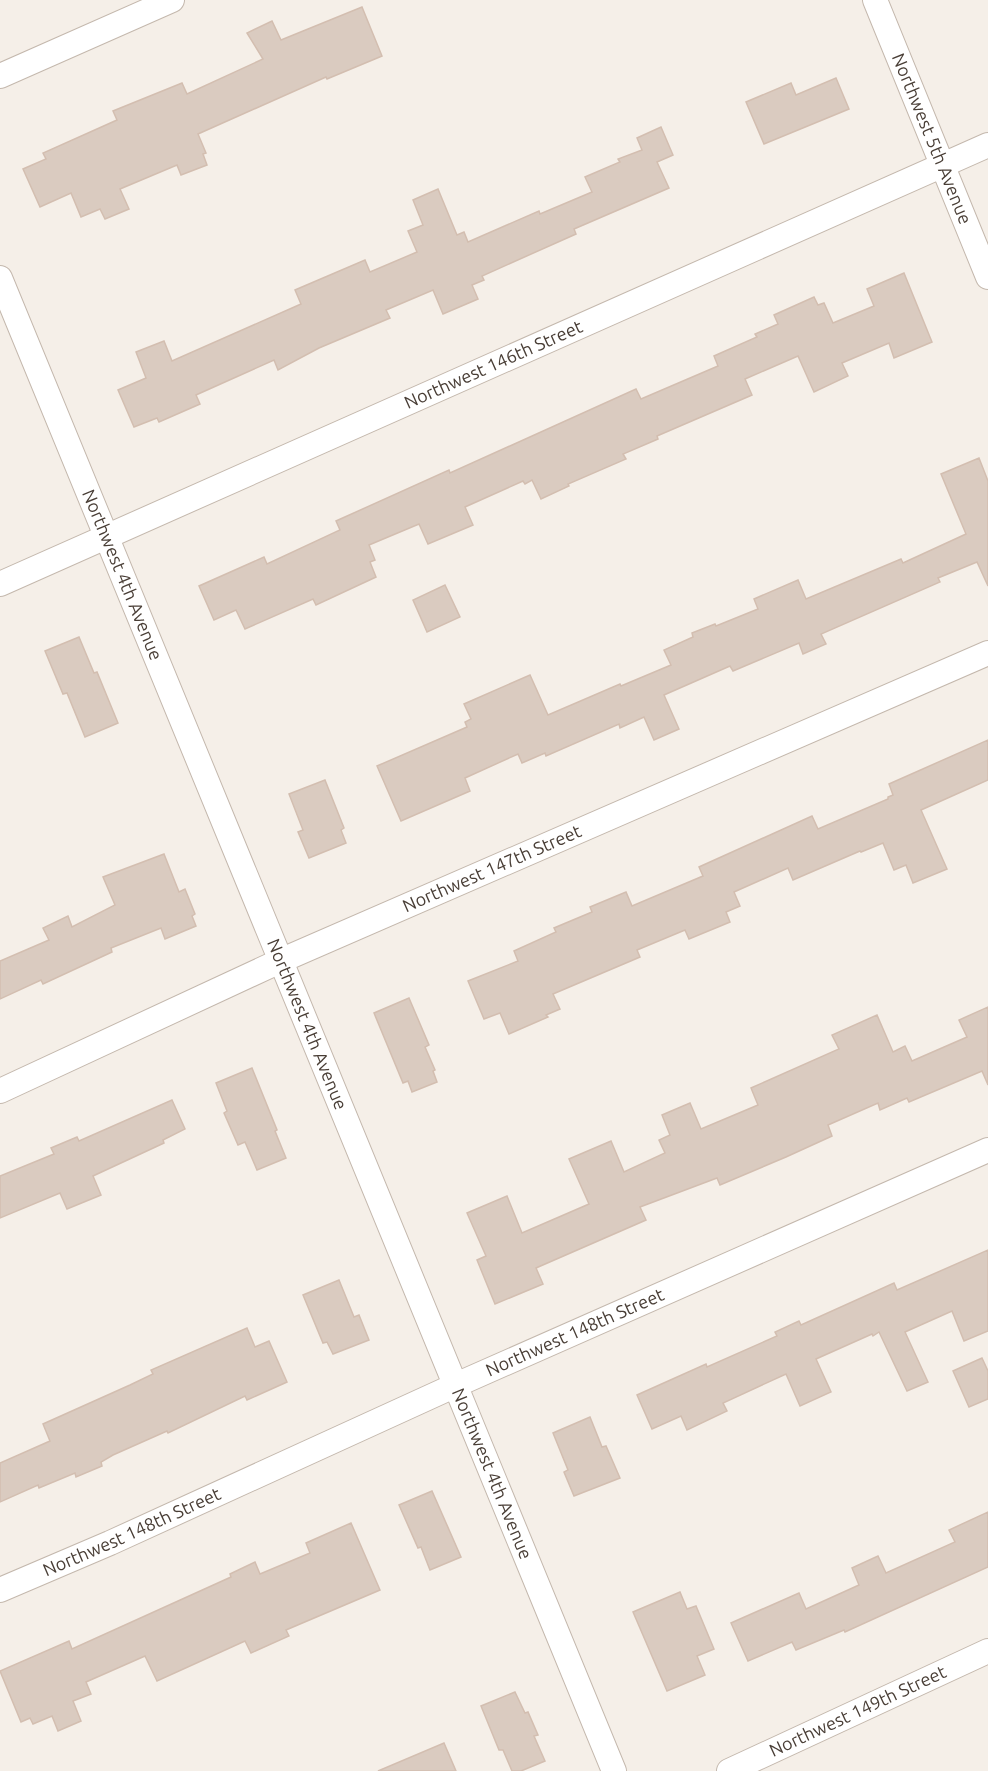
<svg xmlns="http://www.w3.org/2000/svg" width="988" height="1771" font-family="Ubuntu,sans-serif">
  <rect width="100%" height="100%" fill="#f5efe8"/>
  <g fill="#dacbc0" stroke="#d3beb0" stroke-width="1.5">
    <path d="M362 7 382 56 327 79 326 77 198 134 206 153 203 154 207 165 181 175 177 165 120 189 129 209 105 219 100 209 81 217 71 193 40 207 23 169 46 159 43 153 117 120 113 111 182 83 187 94 263 59 247 33 272 21 281 40Z"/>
    <path d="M836 78 849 109 764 144 746 102 791 83 796 95Z"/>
    <path d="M661 127 673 155 657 162 669 188 574 229 576 234 482 276 484 280 472 285 478 299 443 314 433 290 386 310 390 318 319 348 278 370 274 360 196 395 200 404 159 422 157 418 134 427 118 390 146 378 136 352 164 341 172 361 301 304 295 290 365 260 370 272 417 252 408 231 423 225 413 200 438 189 457 235 464 232 468 242 539 211 540 214 592 192 585 177 620 162 618 159 642 150 637 138Z"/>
    <path d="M904 273 932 342 894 358 889 343 842 363 848 376 814 392 798 356 745 379 752 395 657 436 658 439 623 454 626 459 568 484 569 486 541 499 532 480 525 484 523 481 465 507 473 525 428 544 419 524 369 545 375 560 370 562 376 577 316 605 313 599 245 629 236 610 214 620 199 586 264 557 267 564 340 530 336 521 449 470 450 473 636 389 641 399 718 366 714 356 757 337 755 334 778 324 774 315 814 297 818 305 824 303 833 323 874 306 867 289Z"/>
    <path d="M979 458 988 481V586L977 562 938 578 940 582 821 634 826 644 803 654 799 643 733 671 730 666 664 695 679 729 654 740 644 717 620 728 619 724 546 756 545 753 522 763 518 754 465 778 470 791 401 821 377 766 467 727 465 722 471 719 464 704 530 675 548 715 620 684 621 686 671 665 664 650 693 637 692 633 715 624 716 626 758 609 754 599 798 580 806 599 901 559 903 563 966 534 941 474Z"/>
    <path d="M445 585 460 617 427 632 413 600Z"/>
    <path d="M79 637 94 673 97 672 118 723 85 737 67 693 63 694 45 651Z"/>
    <path d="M988 740V780L921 810 947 869 913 883 906 865 894 870 883 843 861 852 860 851 793 880 788 868 734 892 740 906 726 912 730 922 689 939 685 930 637 950 640 957 553 994 560 1009 546 1015 548 1017 509 1034 500 1013 484 1019 468 981 518 961 514 951 556 932 554 928 592 912 590 907 626 892 632 906 703 876 699 867 812 816 818 829 888 799V797L893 795 889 784Z"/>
    <path d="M325 780 344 828 341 830 346 843 309 858 298 832 303 830 289 794Z"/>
    <path d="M164 854 179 892 185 889 195 914 192 916 196 926 165 939 161 928 111 948 112 952 43 984 41 980 0 999V961L49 940 43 928 68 916 72 927 115 905 103 877Z"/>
    <path d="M409 998 429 1045 425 1047 435 1070 433 1071 437 1082 412 1092 408 1081 403 1083 374 1013Z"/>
    <path d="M988 1007V1085L982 1071 909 1102 907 1098 880 1110 878 1103 828 1125 832 1136 786 1157 720 1185 717 1178 640 1207 646 1220 536 1268 543 1284 495 1304 477 1260 486 1256 467 1213 507 1196 522 1233 589 1204 569 1159 611 1141 624 1172 665 1153 659 1140 670 1135 662 1115 690 1103 701 1129 758 1105 751 1088 839 1049 832 1035 877 1015 893 1052 905 1046 912 1061 967 1037 959 1020Z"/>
    <path d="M252 1068 277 1130 275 1131 286 1158 257 1170 245 1142 238 1145 224 1113 227 1111 216 1083Z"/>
    <path d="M172 1100 185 1129 163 1140 164 1143 93 1176 101 1195 67 1209 60 1193 0 1218V1176L54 1154 51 1148 77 1137 79 1141Z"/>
    <path d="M988 1250V1331L964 1341 952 1311 905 1332 928 1382 907 1391 879 1332 873 1336 872 1334 816 1359 831 1392 800 1406 786 1374 723 1403 727 1411 687 1430 681 1416 652 1429 637 1395 706 1364 707 1367 777 1336 775 1332 799 1321 801 1325 894 1283 897 1290Z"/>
    <path d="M339 1280 354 1317 359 1315 369 1340 333 1354 327 1342 323 1343 303 1295Z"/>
    <path d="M247 1328 255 1347 269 1341 287 1382 247 1400 245 1396 168 1433 167 1431 113 1455 101 1462 102 1466 76 1477 75 1473 39 1488 38 1485 0 1502V1463L50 1441 43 1424 130 1385 153 1374 151 1370Z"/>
    <path d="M982 1358 988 1371V1399L969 1407 953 1371Z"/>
    <path d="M590 1417 602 1447 606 1446 620 1478 574 1496 564 1472 568 1470 553 1433Z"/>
    <path d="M432 1491 461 1557 430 1570 421 1547 418 1548 399 1505Z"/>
    <path d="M988 1512V1567L845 1632 844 1630 796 1650 792 1642 748 1661 731 1623 799 1593 806 1609 859 1585 852 1568 878 1556 886 1573 955 1542 949 1530Z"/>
    <path d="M351 1523 380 1590 286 1630 289 1636 251 1653 245 1641 157 1681 145 1656 86 1682 91 1694 73 1701 81 1721 58 1731 52 1716 33 1724 30 1718 21 1722 0 1671 69 1641 72 1649 231 1577 230 1574 255 1562 260 1574 310 1553 306 1543Z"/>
    <path d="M680 1592 687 1609 696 1606 714 1649 697 1656 705 1675 667 1691 633 1612Z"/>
    <path d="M515 1692 525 1713 528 1712 538 1735 534 1736 545 1761 521 1771H512L503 1750H499L481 1706Z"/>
    <path d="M444 1743 456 1771H378Z"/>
  </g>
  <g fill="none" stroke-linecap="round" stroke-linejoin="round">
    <defs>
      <g id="street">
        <path id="s1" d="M875 0 988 277"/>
        <path d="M0 76 172 0"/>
        <path id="s2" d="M0 278 614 1771"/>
        <path id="s3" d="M0 584 988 145"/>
        <path id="s4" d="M0 1091 280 961 988 653"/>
        <path id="s5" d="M0 1590 110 1543 456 1385 988 1150"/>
        <path id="s6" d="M729 1771 988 1651"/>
      </g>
    </defs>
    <use href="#street" stroke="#c4b8ad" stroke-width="26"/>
    <use href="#street" stroke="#fff" stroke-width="24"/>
  </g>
  <g text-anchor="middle" stroke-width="4.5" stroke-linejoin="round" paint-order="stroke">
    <g font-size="18" fill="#493e36" stroke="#fff">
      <text dy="6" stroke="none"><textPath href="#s1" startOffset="150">Northwest 5th Avenue</textPath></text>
      <text dy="6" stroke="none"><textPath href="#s3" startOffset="540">Northwest 146th Street</textPath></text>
      <text dy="6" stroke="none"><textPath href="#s2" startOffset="321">Northwest 4th Avenue</textPath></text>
      <text dy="6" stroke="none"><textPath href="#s4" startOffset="540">Northwest 147th Street</textPath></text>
      <text dy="6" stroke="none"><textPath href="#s2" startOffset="807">Northwest 4th Avenue</textPath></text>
      <text dy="6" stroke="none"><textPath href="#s5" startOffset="630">Northwest 148th Street</textPath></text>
      <text dy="6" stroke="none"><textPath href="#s2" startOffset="1293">Northwest 4th Avenue</textPath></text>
      <text dy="6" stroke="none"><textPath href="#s5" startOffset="144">Northwest 148th Street</textPath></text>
      <text dy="6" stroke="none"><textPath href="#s6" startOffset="142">Northwest 149th Street</textPath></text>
    </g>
  </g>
</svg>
